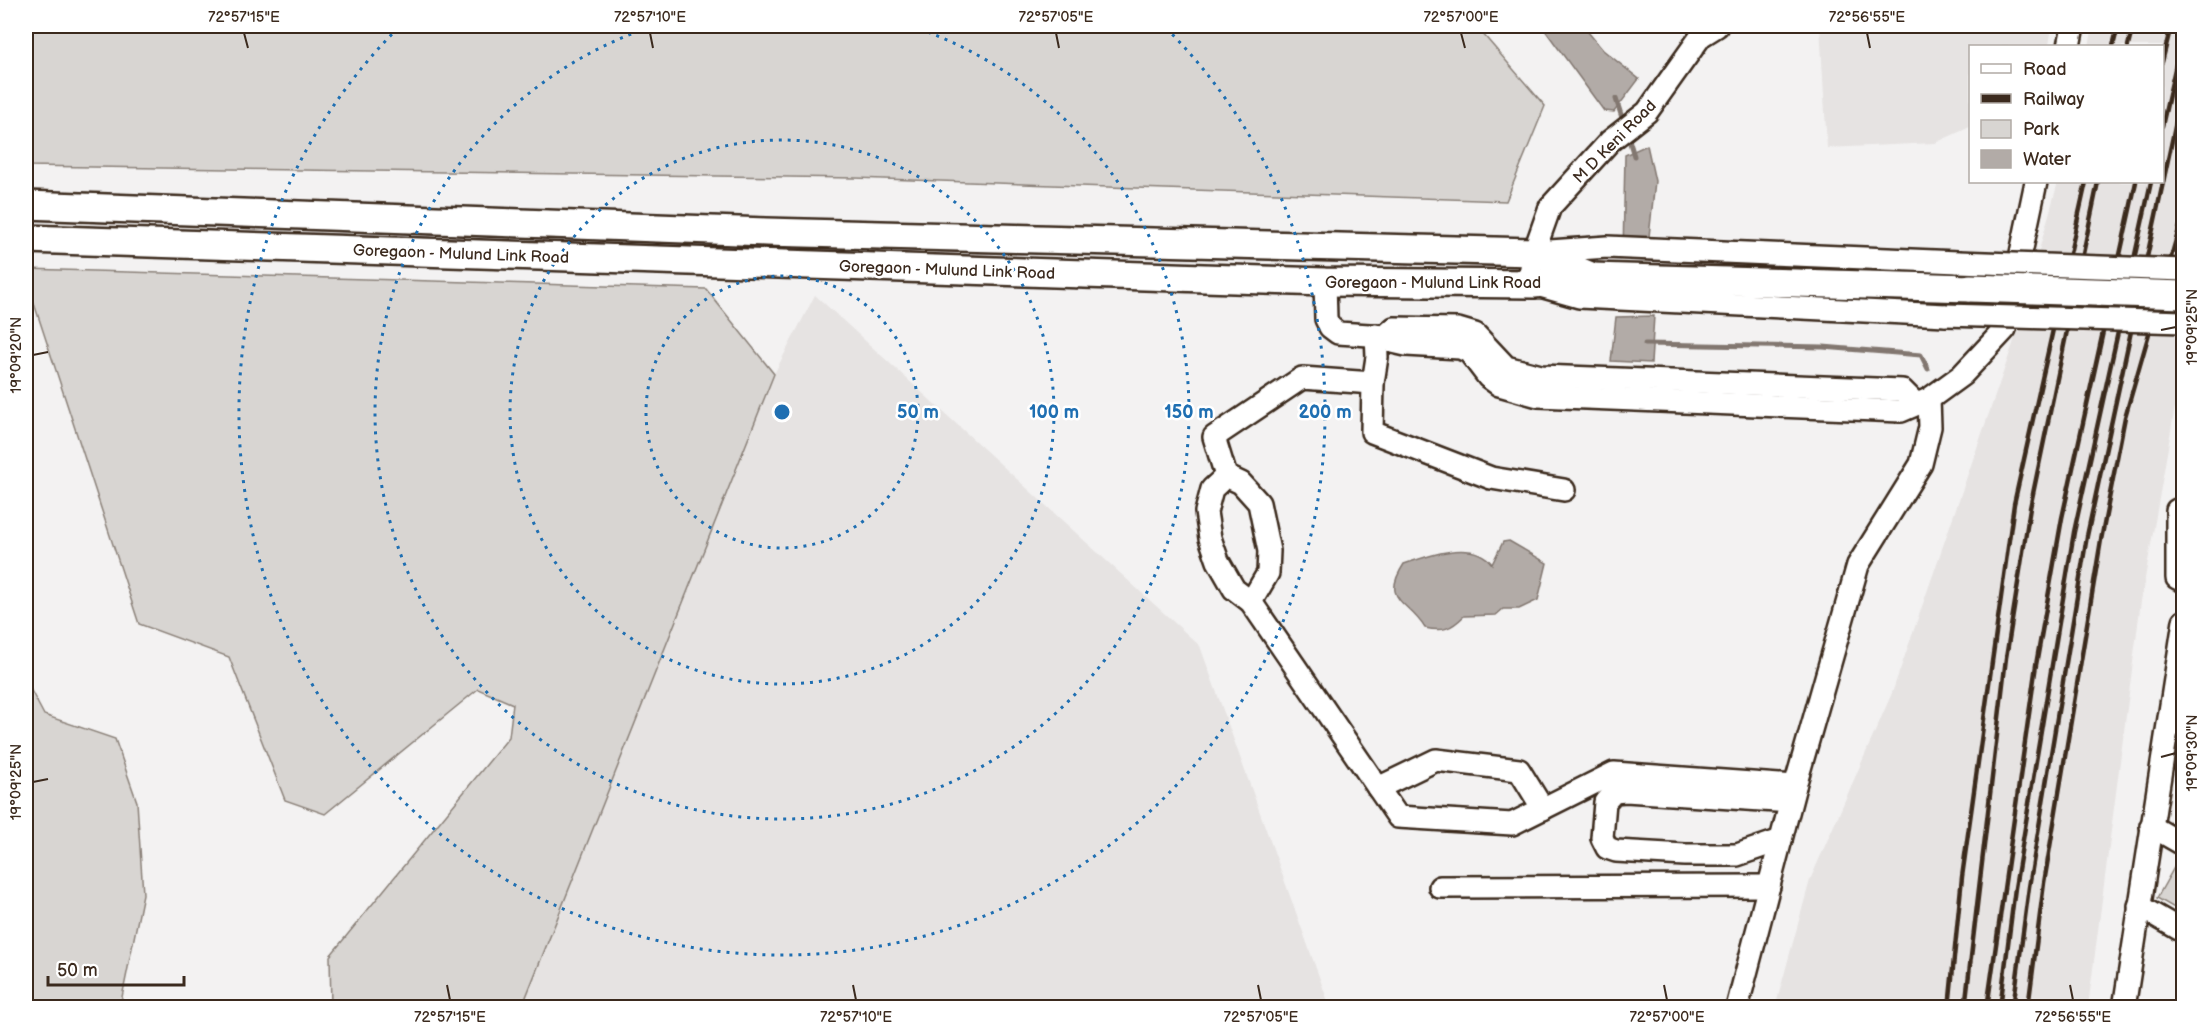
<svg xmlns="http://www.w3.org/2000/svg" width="2209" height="1033" font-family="'Balsamiq Sans',sans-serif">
  <rect width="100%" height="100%" fill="#f3f2f2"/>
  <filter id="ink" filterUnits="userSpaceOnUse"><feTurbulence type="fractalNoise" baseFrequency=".0167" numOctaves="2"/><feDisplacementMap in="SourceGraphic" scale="12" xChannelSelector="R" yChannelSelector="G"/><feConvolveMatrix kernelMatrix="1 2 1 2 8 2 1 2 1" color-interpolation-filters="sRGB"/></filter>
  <g filter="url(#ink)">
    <g fill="#e6e3e2">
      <path d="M1820 26H2052L2049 46H1970V127L1935 143 1827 148Z"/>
      <path d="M2093 26H2183L2184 260 2170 312 2183 315V362L2141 601 2088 1007 1775 1008 1810 880 1892 693 2013 344 2058 182H2162V46H2089Z"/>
      <path d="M815 295 1200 646 1330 1007 522 1008 774 374Z"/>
    </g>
    <g fill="#d8d5d2" stroke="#8a8078" stroke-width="1.5">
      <path d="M26 26H1476L1545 106 1506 201 855 178 26 166Z"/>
      <path d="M26 269 706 289 774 374 522 1007H331L330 956 509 737 513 704 478 689 325 814 285 800 229 657 139 624 26 279Z"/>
      <path d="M26 681 44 715 115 739 137 802 143 894 120 1007H26Z"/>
      <path d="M2176 864 2183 868V913L2157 898Z"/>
    </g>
    <g fill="#b2aba7" stroke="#827770" stroke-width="1.5">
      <path d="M1542 26H1583L1603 50 1639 79 1614 112 1604 111Z"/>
      <path d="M1647 145 1655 181 1647 255 1623 254 1625 155Z"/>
      <path d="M1654 316 1651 363 1611 361 1616 317Z"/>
      <path d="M1509 541 1547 563 1538 600 1519 609H1503L1496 615 1464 616C1451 629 1443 632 1425 628 1408 600 1380 601 1404 564 1429 556 1473 538 1492 564L1503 542Z"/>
    </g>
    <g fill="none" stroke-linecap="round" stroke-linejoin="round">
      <g stroke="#827770" stroke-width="5">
        <path d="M1616 99 1624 124"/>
        <path d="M1627 133 1634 156"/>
        <path d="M1645 344 1823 347 1921 355 1928 369"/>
      </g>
      <defs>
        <g id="minor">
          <path d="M2069 46 2073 26"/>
          <path d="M1536 252 1607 247 1958 262"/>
          <path d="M1325 282 1326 319 1330 327 1338 333 1385 336 1393 342 1406 345 1460 348 1469 352 1488 377 1499 385 1538 396 1901 411 1929 399 1962 375 2005 329 2036 182"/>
          <path d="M1528 284 1534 252 1550 207 1610 141 1647 112 1701 36 1717 26"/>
          <path d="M1540 286 1579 297 1946 315"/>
          <path d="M1385 336 1394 328 1458 329 1475 334 1506 367 1541 376 1902 390 1915 403"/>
          <path d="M1373 383 1372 432 1491 478 1564 490"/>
          <path d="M1226 476 1212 489 1206 512 1210 538 1218 561 1234 589 1251 602 1398 817 1512 824 1614 773 1795 786"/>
          <path d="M2184 510H2177V578L2184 581"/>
          <path d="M1251 602 1268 573 1269 551 1259 503 1241 483 1226 476 1214 437 1302 378 1373 383 1377 357 1376 335"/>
          <path d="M1378 788 1436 760 1519 770 1543 809"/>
          <path d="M2151 826 2184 845"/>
          <path d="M1781 840 1737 855H1685L1616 851 1607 848 1602 838 1605 802 1614 792 1626 791 1790 802"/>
          <path d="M1440 887 1769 886"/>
          <path d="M2139 906 2184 932"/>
          <path d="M1737 1008 1795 786 1858 565 1921 464 1930 427 1929 399"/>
          <path d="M2124 1008 2184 621"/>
        </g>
        <g id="major">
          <path d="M26 205 766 232 1534 252 1588 275"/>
          <path d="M26 239 1325 282 1534 284 1592 277 1970 288"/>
        </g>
      </defs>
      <use href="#minor" stroke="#3b2a1e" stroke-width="26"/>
      <use href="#major" stroke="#3b2a1e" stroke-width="32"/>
      <use href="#minor" stroke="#fff" stroke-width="21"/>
      <use href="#major" stroke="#fff" stroke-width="27"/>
      <g stroke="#3b2a1e" stroke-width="4.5">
        <path d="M2113 46 2118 26"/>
        <path d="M2128 46 2133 26"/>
        <path d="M2162 62 2171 26"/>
        <path d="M2162 126 2184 29"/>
        <path d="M1949 1008 1962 877 2014 504 2086 182"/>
        <path d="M1965 1008 2006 658 2030 508 2098 182"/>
        <path d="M1987 1008 2036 665 2062 518 2136 182"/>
        <path d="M2000 1008 2015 888 2074 532 2151 182"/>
        <path d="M2013 1008 2029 887 2087 536 2184 85"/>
        <path d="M2028 1008 2044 883 2101 540 2125 417 2184 212"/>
      </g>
      <defs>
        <g id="minor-bridge">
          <path d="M1958 262 2184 270"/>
          <path d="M1946 315 2184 322"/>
        </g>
        <path id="major-bridge" d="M1970 288 2184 295"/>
      </defs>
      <use href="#minor-bridge" stroke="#3b2a1e" stroke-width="26" stroke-linecap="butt"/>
      <use href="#major-bridge" stroke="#3b2a1e" stroke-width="32" stroke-linecap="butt"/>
      <use href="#minor-bridge" stroke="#fff" stroke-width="21"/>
      <use href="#major-bridge" stroke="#fff" stroke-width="27"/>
    </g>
  </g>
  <path fill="none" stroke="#3b2a1e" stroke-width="2" d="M244 33 248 48M650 33 653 48M1056 33 1059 48M1461 33 1465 48M1867 33 1870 48M2161 330 2176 327M33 355 48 352M2161 757 2176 753M33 782 48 779M447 985 450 1000M853 985 856 1000M1258 985 1261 1000M1664 985 1667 1000M2070 985 2073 1000"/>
  <g fill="none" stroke="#1f6fb2" stroke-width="3" stroke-dasharray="3 6">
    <circle cx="782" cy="412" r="136"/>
    <circle cx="782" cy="412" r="272"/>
    <path d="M911 26A407 407 0 1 1 653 26"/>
    <path d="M1166 28A543 543 0 1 1 398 28"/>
  </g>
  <g text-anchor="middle" stroke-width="5" stroke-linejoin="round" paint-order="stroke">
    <g font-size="16" fill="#3b2a1e" stroke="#fff">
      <text transform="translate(1614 141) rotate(-45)" y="6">M D Keni Road</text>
      <text transform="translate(461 253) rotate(2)" y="6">Goregaon - Mulund Link Road</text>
      <text transform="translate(947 269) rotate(2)" y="6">Goregaon - Mulund Link Road</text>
      <text x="1433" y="288">Goregaon - Mulund Link Road</text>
    </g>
  </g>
  <circle cx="782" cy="412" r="9" fill="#1f6fb2" stroke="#fff" stroke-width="3"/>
  <g font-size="18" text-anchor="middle" font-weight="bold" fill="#1f6fb2" stroke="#fff" stroke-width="5" stroke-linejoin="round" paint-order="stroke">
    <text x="918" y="418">50 m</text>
    <text x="1054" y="418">100 m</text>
    <text x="1189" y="418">150 m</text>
    <text x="1325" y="418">200 m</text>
  </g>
  <rect width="2209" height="1033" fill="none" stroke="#fff" stroke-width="66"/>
  <rect x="1969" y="45" width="195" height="138" fill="#ffffff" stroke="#b1aaa5" stroke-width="1.5"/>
  <rect x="1981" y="64" width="30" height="9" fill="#ffffff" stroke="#b1aaa5" stroke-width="1.5"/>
  <text x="2023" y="75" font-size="18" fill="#3b2a1e">Road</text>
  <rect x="1981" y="94" width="30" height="9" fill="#3b2a1e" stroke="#b1aaa5" stroke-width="1.5"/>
  <text x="2023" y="105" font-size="18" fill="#3b2a1e">Railway</text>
  <rect x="1981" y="120" width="30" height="18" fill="#d8d5d2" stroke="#b1aaa5" stroke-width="1.5"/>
  <text x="2023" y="135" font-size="18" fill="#3b2a1e">Park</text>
  <rect x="1981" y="150" width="30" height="18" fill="#b2aba7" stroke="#b1aaa5" stroke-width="1.5"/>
  <text x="2023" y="165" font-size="18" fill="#3b2a1e">Water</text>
  <path d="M48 976v9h136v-9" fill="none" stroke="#3b2a1e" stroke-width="3"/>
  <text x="57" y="976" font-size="18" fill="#3b2a1e" stroke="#ffffff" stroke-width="4.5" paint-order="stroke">50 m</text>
  <rect x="33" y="33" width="2143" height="967" fill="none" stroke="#3b2a1e" stroke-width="2"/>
  <g font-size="15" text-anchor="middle" fill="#3b2a1e">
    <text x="244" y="22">72°57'15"E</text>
    <text x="650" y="22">72°57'10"E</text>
    <text x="1056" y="22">72°57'05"E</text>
    <text x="1461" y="22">72°57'00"E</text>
    <text x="1867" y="22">72°56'55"E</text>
    <text transform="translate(2192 327) rotate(-90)" y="5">19°09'25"N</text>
    <text transform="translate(16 355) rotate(-90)" y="5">19°09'20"N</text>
    <text transform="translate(2192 753) rotate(-90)" y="5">19°09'30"N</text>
    <text transform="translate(16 782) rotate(-90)" y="5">19°09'25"N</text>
    <text x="450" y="1022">72°57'15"E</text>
    <text x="856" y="1022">72°57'10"E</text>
    <text x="1261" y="1022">72°57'05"E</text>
    <text x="1667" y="1022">72°57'00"E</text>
    <text x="2073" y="1022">72°56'55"E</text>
  </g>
</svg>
